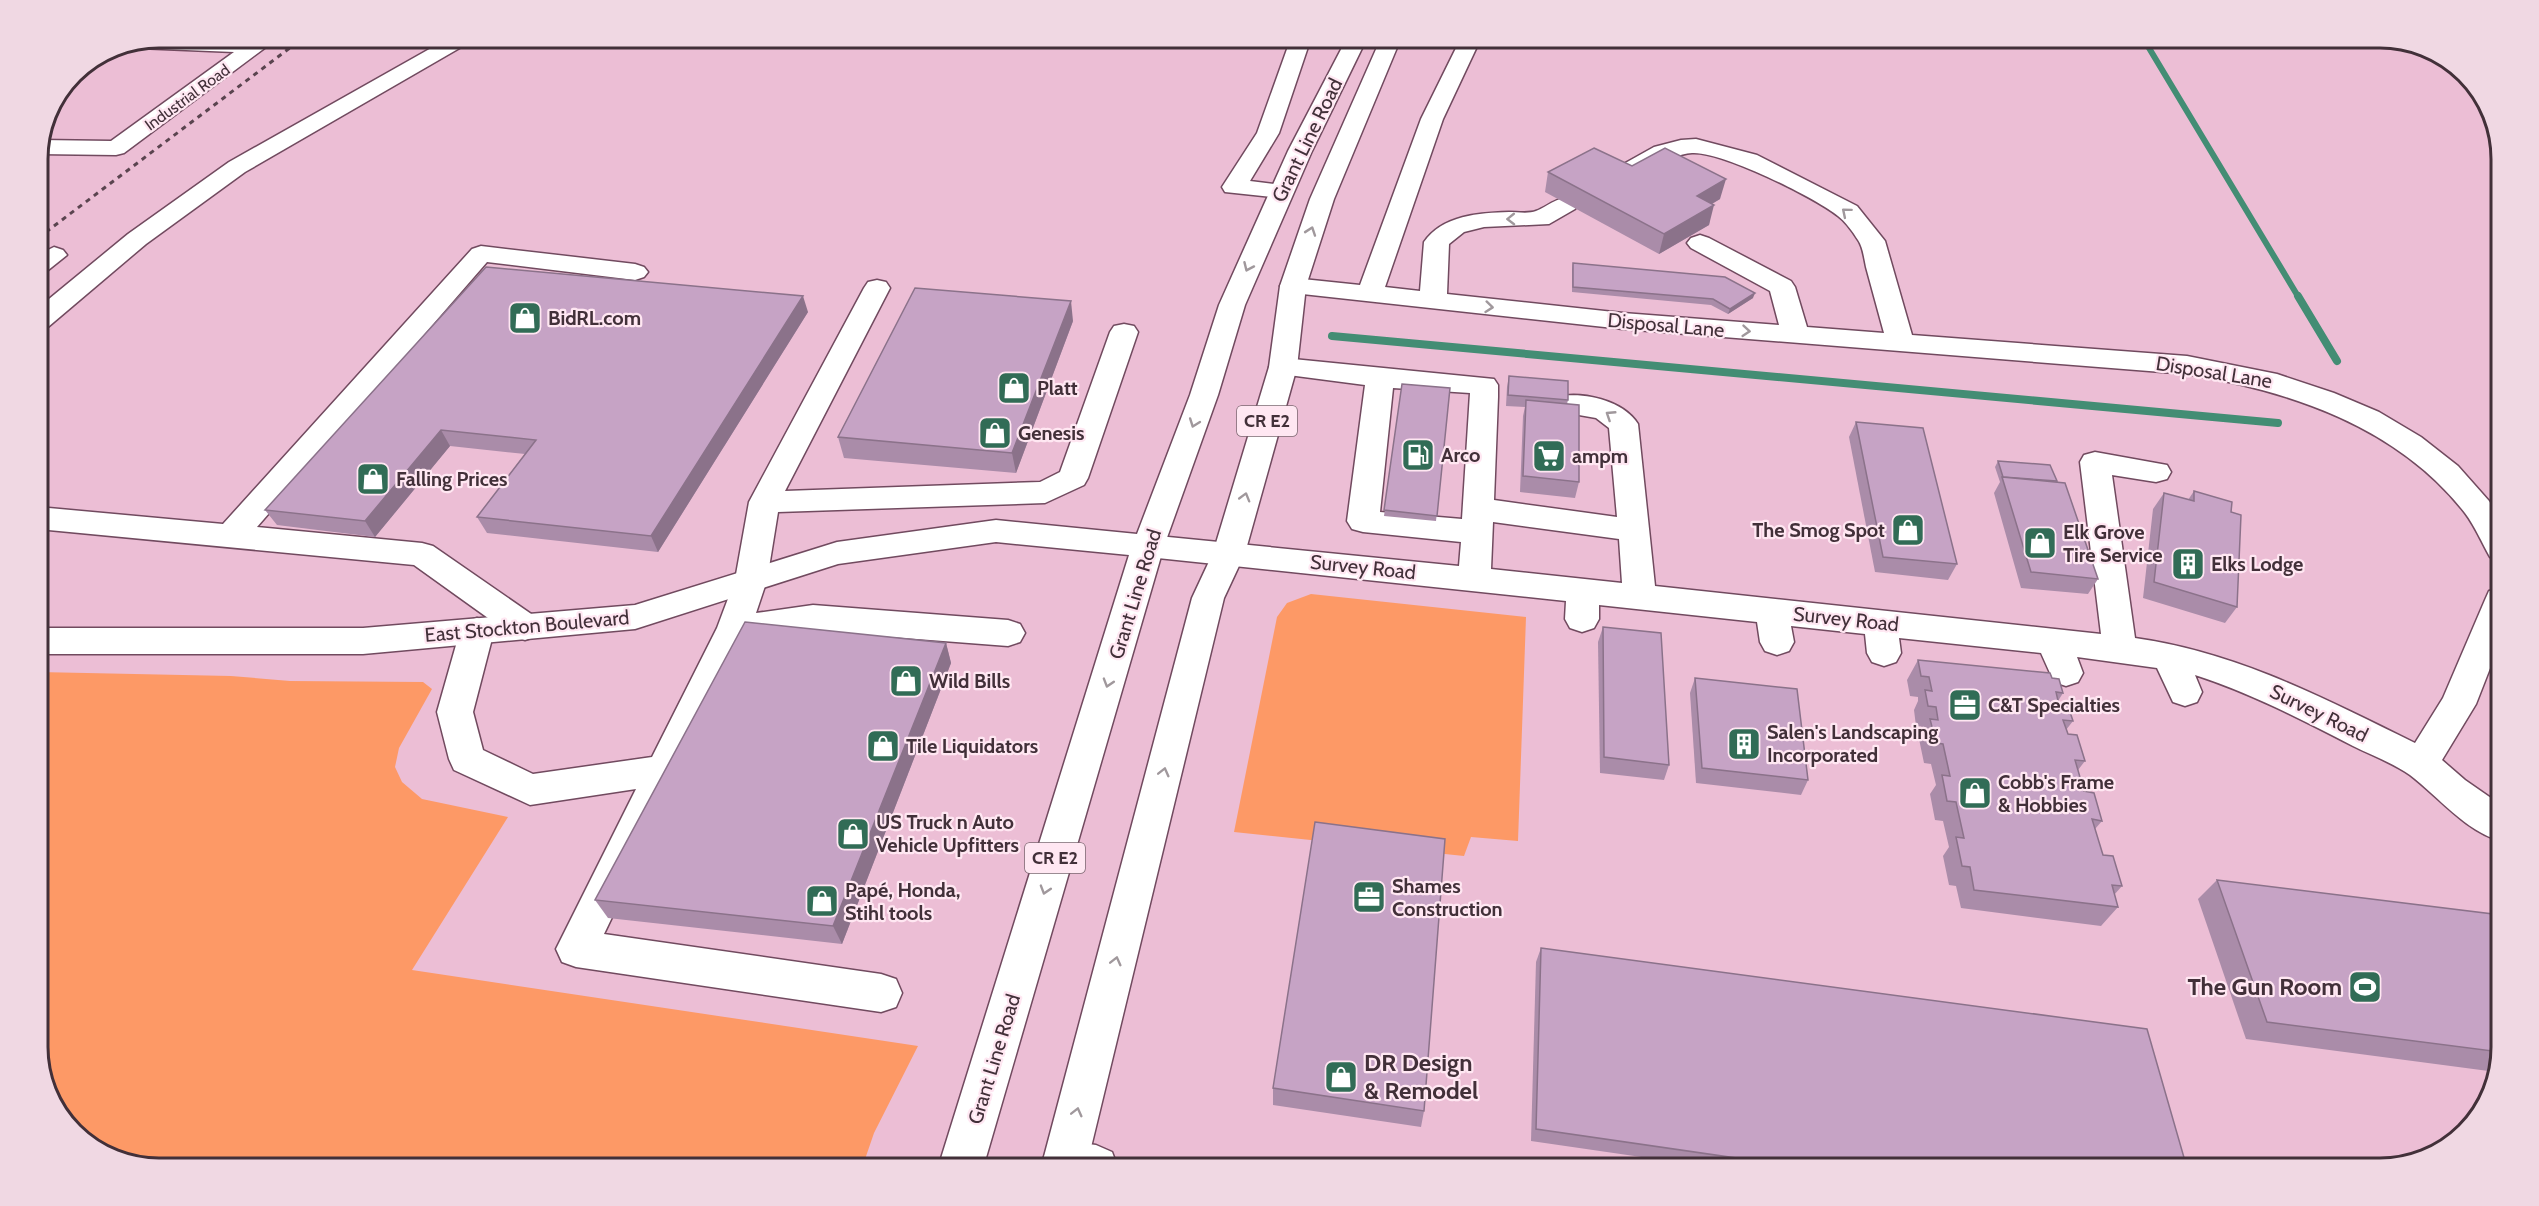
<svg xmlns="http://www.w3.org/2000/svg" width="2539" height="1206" font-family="Cabin,sans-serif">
  <rect width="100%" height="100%" fill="#ecbed5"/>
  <g fill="#fd9966">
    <path d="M1311 594 1526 617 1518 841 1471 837 1464 856 1234 832 1277 617 1287 603Z"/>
    <path d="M38 672 231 676 290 681 423 682 432 689 399 748 395 767 402 782 422 799 508 817 412 970 918 1046 874 1133 862 1168H159L106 1156 58 1115 38 1055Z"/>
  </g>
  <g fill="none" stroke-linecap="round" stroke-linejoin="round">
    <g stroke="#438d74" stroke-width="6">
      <path d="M2143 38 2299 298"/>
      <path d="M2366 38 2438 54"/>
    </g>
    <g stroke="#438d74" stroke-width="8">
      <path d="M2298 296 2337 361"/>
      <path d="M1332 336 2278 423"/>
    </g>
    <defs>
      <g id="minor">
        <path d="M159 38 255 41 262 43 266 47 124 153 116 155 38 154 41 140 111 141 234 52 138 48 129 44Z"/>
        <path d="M449 38H473L470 42 245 172 146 244 48 327 38 329V308L128 234 229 162Z"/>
        <path d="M1291 38H1311L1279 133 1250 181 1291 186 1294 191 1291 196 1282 198 1225 192 1222 187 1257 133Z"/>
        <path d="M1461 38H1481L1443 119 1385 287 1420 291 1424 242C1443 215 1479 213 1509 212 1517 212 1529 214 1536 211 1551 205 1558 195 1575 199L1578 204 1575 209 1549 224 1484 227 1464 232 1449 244 1447 294 1623 313 1779 325 1770 291 1691 248 1687 243 1691 238 1700 235 1709 238 1791 281 1795 287 1807 327 1884 333C1878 311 1872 289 1866 267 1864 258 1863 247 1858 240 1853 232 1845 221 1838 216 1814 197 1721 151 1692 153 1664 155 1642 181 1620 176L1616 171 1620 166 1654 147 1681 140 1696 139 1757 155 1857 206 1885 241 1912 335 2187 356 2277 374 2334 393 2379 412 2421 437 2458 466 2489 501 2501 522V560L2490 557C2482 543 2475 526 2465 513 2398 427 2291 391 2187 374L1623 329 1284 292 1280 286 1284 280 1293 278 1360 285 1421 119Z"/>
        <path d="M481 246 635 264 644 267 648 272 644 277 635 280 487 262 257 527 422 543 433 546 537 618 542 627 537 636 525 640 513 636 414 565 38 529V507L223 524 472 249Z"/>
        <path d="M54 247 63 250 67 255 47 271 38 274V255Z"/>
        <path d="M877 280 886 282 890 288 785 491 1040 482 1060 472 1110 332 1114 326 1124 324 1134 326 1138 332 1088 478 1084 485 1045 503 778 512 767 580 756 613 813 605 1008 620 1020 624 1025 633 1020 642 1008 646 813 631 745 639 604 934 881 974 896 979 902 993 896 1007 881 1012 576 967 562 962 556 949 636 789 530 805 454 770 449 759 437 712 460 631 465 622 477 618 489 622 494 631 473 712 483 750 533 774 652 757 717 628 735 580 749 502 864 288 868 282Z"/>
        <path d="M1283 358 1494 379 1498 385V397L1494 500 1617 517 1609 428 1596 418 1556 411 1552 404 1556 397C1582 391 1623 400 1638 424L1655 586 2101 634 2080 462 2084 455 2095 452 2167 465 2171 472 2167 479 2156 482 2112 475 2135 638C2236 652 2324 698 2415 743L2443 698 2485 600 2489 591 2501 588V640L2476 704 2442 760 2465 780 2501 805V841C2465 831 2439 797 2410 775 2393 763 2371 755 2353 746 2301 719 2250 693 2195 675L2202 692 2197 702 2185 706 2173 702 2157 668 2077 657 2083 673 2078 682 2066 686 2054 682 2041 653 1899 638 1901 653 1896 662 1884 666 1872 662 1867 653 1865 634 1791 626 1794 642 1789 651 1777 655 1765 651 1760 642 1757 622 1599 605V619L1594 628 1582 632 1570 628 1565 619 1566 601 1148 557 1137 554 1132 546 1137 538 1148 535 1459 566 1461 542 1363 532 1352 529 1347 521 1365 385 1273 373 1269 367 1273 361ZM1393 388 1470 393 1462 519 1380 512ZM1493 522 1619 539 1622 583 1491 569Z"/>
        <path d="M1064 1141 1096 1145 1112 1152 1118 1168H1043L1041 1164 1048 1148Z"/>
      </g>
      <g id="major">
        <path d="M1347 38H1367L1312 151 1245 305 1218 395 1164 546 983 1168H938L1129 555 996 542 838 564 635 629 363 654H38V628H363L635 605 837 542 996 520 1137 534 1190 395 1219 305 1288 151Z"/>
        <path d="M1381 38H1401L1334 199 1306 286 1297 367 1245 553 1224 598 1086 1168H1041L1192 598 1213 553 1269 367 1280 286 1310 199Z"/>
      </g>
    </defs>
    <use href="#minor" stroke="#714a5f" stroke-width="3"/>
    <use href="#major" stroke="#714a5f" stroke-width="3"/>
    <use href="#minor" fill="#fff" fill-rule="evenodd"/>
    <use href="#major" fill="#fff" fill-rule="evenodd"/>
    <path stroke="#5a444f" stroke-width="3" stroke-dasharray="5 5" stroke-linecap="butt" d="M38 238 303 38"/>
  </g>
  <g fill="#aa8ca9">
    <path d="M1632 166 1720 199 1712 204 1709 225 1659 254 1545 192 1548 172Z"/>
    <path d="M1573 263 1753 298 1728 314 1711 305 1572 292V269Z"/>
    <path d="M486 267 808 312 658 552 487 533 477 517 525 454 450 446 375 537 277 525 265 510Z"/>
    <path d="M1073 321 1016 473 844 458 838 437Z"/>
    <path d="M1509 376 1568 400 1567 404 1579 482 1575 498 1520 492 1523 416 1525 407 1506 406 1507 387Z"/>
    <path d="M1402 384 1450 388 1436 521 1384 516Z"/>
    <path d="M1856 422 1957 564 1948 580 1875 572 1849 437Z"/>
    <path d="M1998 461 2057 481 2098 579 2088 594 2021 588 1994 493 2000 482 1995 467Z"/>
    <path d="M2194 491 2231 512 2237 607 2225 623 2143 598 2153 509 2164 493 2188 500Z"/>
    <path d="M1603 627 1669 765 1664 780 1600 773 1598 642Z"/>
    <path d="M946 643 951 663 842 944 608 918 595 900Z"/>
    <path d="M1918 660 2052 678 2063 693 2058 701 2059 705 2073 721 2066 730 2068 734 2085 761 2078 770 2084 791 2102 821 2095 829 2103 855 2122 886 2114 895 2118 907 2101 926 1961 908 1956 886 1949 885 1943 856 1949 847 1943 821 1935 820 1930 794 1936 785 1931 764 1924 763 1919 739 1924 729V727L1916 726 1914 710 1918 701V697L1910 696 1907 680Z"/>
    <path d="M1695 678 1808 780 1801 795 1696 783 1690 693Z"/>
    <path d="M2217 880 2502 1047 2496 1072 2246 1039 2198 899Z"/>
    <path d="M1541 948 2187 1168H1717L1531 1141 1536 962Z"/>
    <path d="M1273 1088 1424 1111 1421 1127 1273 1105Z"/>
  </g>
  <g fill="#8b728a">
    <path d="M1726 179 1720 199 1691 216 1697 196Z"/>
    <path d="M1714 205 1709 225 1659 254 1664 234Z"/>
    <path d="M1755 293 1753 298 1728 314 1730 309Z"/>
    <path d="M803 296 808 312 658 552 651 536Z"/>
    <path d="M1071 301 1073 321 1016 473 1012 453Z"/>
    <path d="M441 430 450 446 375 537 365 521Z"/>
    <path d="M946 643 951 663 842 944 833 926Z"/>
  </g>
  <g fill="#c6a3c5" stroke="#8b728a" stroke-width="1.5">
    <path d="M1594 148 1632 166 1665 148 1726 179 1697 196 1714 205 1664 234 1548 172Z"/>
    <path d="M1573 263 1725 277 1755 293 1730 309 1713 299 1573 287Z"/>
    <path d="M486 267 803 296 651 536 477 517 536 440 441 430 365 521 265 510Z"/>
    <path d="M915 288 1071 301 1012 453 838 437Z"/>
    <path d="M1509 376 1568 381V400L1508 395Z"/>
    <path d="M1402 384 1450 388 1437 516 1384 510Z"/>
    <path d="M1526 400 1579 405V482L1523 476Z"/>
    <path d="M1856 422 1923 428 1957 564 1883 557Z"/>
    <path d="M1998 461 2050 465 2057 481 2003 477Z"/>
    <path d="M2002 477 2065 483 2098 579 2031 572Z"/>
    <path d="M2194 491 2232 502 2231 512 2241 515 2237 607 2154 582 2164 493 2194 501Z"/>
    <path d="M745 622 946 643 833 926 595 900Z"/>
    <path d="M1603 627 1661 633 1669 765 1604 757Z"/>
    <path d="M1918 660 2050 673 2052 678 2059 679 2063 693 2056 692 2059 705 2068 706 2073 721 2063 720 2068 734 2077 735 2085 761 2075 760 2084 791 2094 793 2102 821 2092 819 2103 855 2113 856 2122 886 2112 885 2118 907 1974 890 1970 867 1962 866 1956 837 1964 838 1956 802 1947 801 1942 775 1950 776 1943 744 1936 743 1930 719 1938 720 1936 707 1928 706 1925 690 1932 691 1929 677 1921 676Z"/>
    <path d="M1695 678 1797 689 1808 780 1702 768Z"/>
    <path d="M1315 822 1445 839 1424 1111 1273 1088Z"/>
    <path d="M2217 880 2501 915 2502 1047 2500 1052 2267 1022Z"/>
    <path d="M1541 948 2147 1029 2187 1168H1805L1536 1129Z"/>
  </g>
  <defs><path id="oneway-chevron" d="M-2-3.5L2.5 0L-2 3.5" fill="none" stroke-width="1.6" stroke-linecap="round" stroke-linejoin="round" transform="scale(1.5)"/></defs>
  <g stroke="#a0989c">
    <use href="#oneway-chevron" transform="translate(1846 212) rotate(-140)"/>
    <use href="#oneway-chevron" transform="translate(1511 219) rotate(179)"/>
    <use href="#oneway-chevron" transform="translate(1311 231) rotate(-71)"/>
    <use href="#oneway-chevron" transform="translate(1248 267) rotate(114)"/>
    <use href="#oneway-chevron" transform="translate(1489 307) rotate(6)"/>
    <use href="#oneway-chevron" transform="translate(1746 331) rotate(5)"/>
    <use href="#oneway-chevron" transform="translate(1610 415) rotate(-147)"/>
    <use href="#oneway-chevron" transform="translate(1194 423) rotate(110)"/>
    <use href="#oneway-chevron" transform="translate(1245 497) rotate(-74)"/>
    <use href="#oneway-chevron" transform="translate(1108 683) rotate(107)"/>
    <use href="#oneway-chevron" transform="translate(1164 772) rotate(-76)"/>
    <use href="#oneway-chevron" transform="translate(1045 890) rotate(107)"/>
    <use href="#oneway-chevron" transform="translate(1116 961) rotate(-76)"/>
    <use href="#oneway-chevron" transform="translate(1077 1112) rotate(-76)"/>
  </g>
  <defs>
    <symbol id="shop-square" viewBox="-11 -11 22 22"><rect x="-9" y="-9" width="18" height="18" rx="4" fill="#316c56" stroke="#ffe7f2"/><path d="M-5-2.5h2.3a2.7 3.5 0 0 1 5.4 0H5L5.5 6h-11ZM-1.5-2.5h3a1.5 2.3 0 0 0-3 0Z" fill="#fff"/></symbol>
    <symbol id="fuel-square" viewBox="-11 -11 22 22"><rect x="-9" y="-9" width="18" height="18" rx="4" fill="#316c56" stroke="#ffe7f2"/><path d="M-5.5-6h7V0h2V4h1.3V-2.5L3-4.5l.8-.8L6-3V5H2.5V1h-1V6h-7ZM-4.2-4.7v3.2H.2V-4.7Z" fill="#fff"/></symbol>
    <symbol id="supermarket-square" viewBox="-11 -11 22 22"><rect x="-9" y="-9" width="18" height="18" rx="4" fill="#316c56" stroke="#ffe7f2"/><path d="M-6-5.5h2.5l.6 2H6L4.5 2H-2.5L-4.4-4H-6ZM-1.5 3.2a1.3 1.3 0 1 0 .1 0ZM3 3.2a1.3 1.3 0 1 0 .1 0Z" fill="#fff"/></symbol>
    <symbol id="building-square" viewBox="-11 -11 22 22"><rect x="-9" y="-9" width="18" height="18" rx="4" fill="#316c56" stroke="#ffe7f2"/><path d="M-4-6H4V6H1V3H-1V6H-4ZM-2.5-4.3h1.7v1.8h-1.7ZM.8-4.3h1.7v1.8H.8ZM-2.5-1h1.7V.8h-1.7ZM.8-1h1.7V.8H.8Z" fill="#fff"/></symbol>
    <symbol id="office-square" viewBox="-11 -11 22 22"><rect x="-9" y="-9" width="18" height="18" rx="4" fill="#316c56" stroke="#ffe7f2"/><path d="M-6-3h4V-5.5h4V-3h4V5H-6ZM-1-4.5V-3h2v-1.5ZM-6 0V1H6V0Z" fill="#fff"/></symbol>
    <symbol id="stadium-square" viewBox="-11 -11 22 22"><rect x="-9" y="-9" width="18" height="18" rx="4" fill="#316c56" stroke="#ffe7f2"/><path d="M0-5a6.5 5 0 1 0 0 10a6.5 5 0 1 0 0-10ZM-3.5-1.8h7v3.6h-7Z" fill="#fff"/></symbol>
  </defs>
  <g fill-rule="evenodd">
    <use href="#shop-square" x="506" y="299" width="38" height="38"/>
    <use href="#shop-square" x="995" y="369" width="38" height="38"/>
    <use href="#shop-square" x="976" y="414" width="38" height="38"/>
    <use href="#fuel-square" x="1399" y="436" width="38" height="38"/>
    <use href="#supermarket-square" x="1530" y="437" width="38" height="38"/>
    <use href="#shop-square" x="354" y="460" width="38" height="38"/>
    <use href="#shop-square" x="1889" y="511" width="38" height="38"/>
    <use href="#shop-square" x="2021" y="524" width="38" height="38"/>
    <use href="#building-square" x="2169" y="545" width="38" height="38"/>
    <use href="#shop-square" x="887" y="662" width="38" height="38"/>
    <use href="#office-square" x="1946" y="686" width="38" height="38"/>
    <use href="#building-square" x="1725" y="725" width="38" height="38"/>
    <use href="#shop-square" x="864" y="727" width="38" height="38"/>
    <use href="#shop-square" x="1956" y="774" width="38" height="38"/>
    <use href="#shop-square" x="834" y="815" width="38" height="38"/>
    <use href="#office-square" x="1350" y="878" width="38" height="38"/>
    <use href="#shop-square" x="803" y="882" width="38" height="38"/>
    <use href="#stadium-square" x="2346" y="968" width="38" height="38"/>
    <use href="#shop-square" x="1322" y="1058" width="38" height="38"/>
  </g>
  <g text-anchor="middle" stroke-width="4.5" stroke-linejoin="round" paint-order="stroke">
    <g font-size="16" fill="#423039" stroke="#ffe7f2">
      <text transform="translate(187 97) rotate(-36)" y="6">Industrial Road</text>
    </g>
    <g fill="#ffe7f2" stroke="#7b6770" stroke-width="1.5">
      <rect x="1237" y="406" width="60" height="30" rx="4.5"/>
      <rect x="1025" y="843" width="60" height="30" rx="4.5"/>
    </g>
    <g font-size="18" font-weight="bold" fill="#423039">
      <text x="1267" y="427">CR E2</text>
      <text x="1055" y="864">CR E2</text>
    </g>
    <g font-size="20" fill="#423039" stroke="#ffe7f2">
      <text transform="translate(1307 140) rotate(-64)" y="7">Grant Line Road</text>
      <text transform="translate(1666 325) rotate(5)" y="7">Disposal Lane</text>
      <text transform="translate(2214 372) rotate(9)" y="7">Disposal Lane</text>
      <text transform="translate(1363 567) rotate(6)" y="7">Survey Road</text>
      <text transform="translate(1135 594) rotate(-73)" y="7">Grant Line Road</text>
      <text transform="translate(1846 619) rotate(6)" y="7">Survey Road</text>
      <text transform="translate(527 626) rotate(-5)" y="7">East Stockton Boulevard</text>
      <text transform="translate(2319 713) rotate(26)" y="7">Survey Road</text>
      <text transform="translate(994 1059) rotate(-73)" y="7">Grant Line Road</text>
    </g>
    <g font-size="20" font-weight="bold" fill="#423039" stroke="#ffe7f2" text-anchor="start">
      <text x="548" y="325">BidRL.com</text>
      <text x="1037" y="395">Platt</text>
      <text x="1018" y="440">Genesis</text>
      <text x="1441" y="462">Arco</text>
      <text x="1572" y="463">ampm</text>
      <text x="396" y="486">Falling Prices</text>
      <text x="1885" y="537" text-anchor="end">The Smog Spot</text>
      <text x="2063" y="539">Elk Grove<tspan x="2063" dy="23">Tire Service</tspan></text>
      <text x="2211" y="571">Elks Lodge</text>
      <text x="929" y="688">Wild Bills</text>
      <text x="1988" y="712">C&amp;T Specialties</text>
      <text x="1767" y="739">Salen's Landscaping<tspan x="1767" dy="23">Incorporated</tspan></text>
      <text x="906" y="753">Tile Liquidators</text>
      <text x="1998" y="789">Cobb's Frame<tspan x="1998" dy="23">&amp; Hobbies</tspan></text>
      <text x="876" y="829">US Truck n Auto<tspan x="876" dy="23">Vehicle Upfitters</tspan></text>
      <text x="1392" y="893">Shames<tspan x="1392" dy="23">Construction</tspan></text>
      <text x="845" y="897">Papé, Honda,<tspan x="845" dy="23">Stihl tools</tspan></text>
    </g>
    <g font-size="24" font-weight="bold" fill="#423039" stroke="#ffe7f2" text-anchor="end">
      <text x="2342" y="995">The Gun Room</text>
      <text x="1364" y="1071" text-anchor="start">DR Design<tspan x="1364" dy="28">&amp; Remodel</tspan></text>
    </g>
  </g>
  <path d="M0 0H2539V1206H0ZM159 48H2380A111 111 0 0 1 2491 159V1047A111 111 0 0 1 2380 1158H159A111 111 0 0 1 48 1047V159A111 111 0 0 1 159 48Z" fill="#f0d8e3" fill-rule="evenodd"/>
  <path fill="none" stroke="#423039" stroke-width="3" d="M159 48H2380A111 111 0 0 1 2491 159V1047A111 111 0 0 1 2380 1158H159A111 111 0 0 1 48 1047V159A111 111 0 0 1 159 48Z"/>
</svg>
